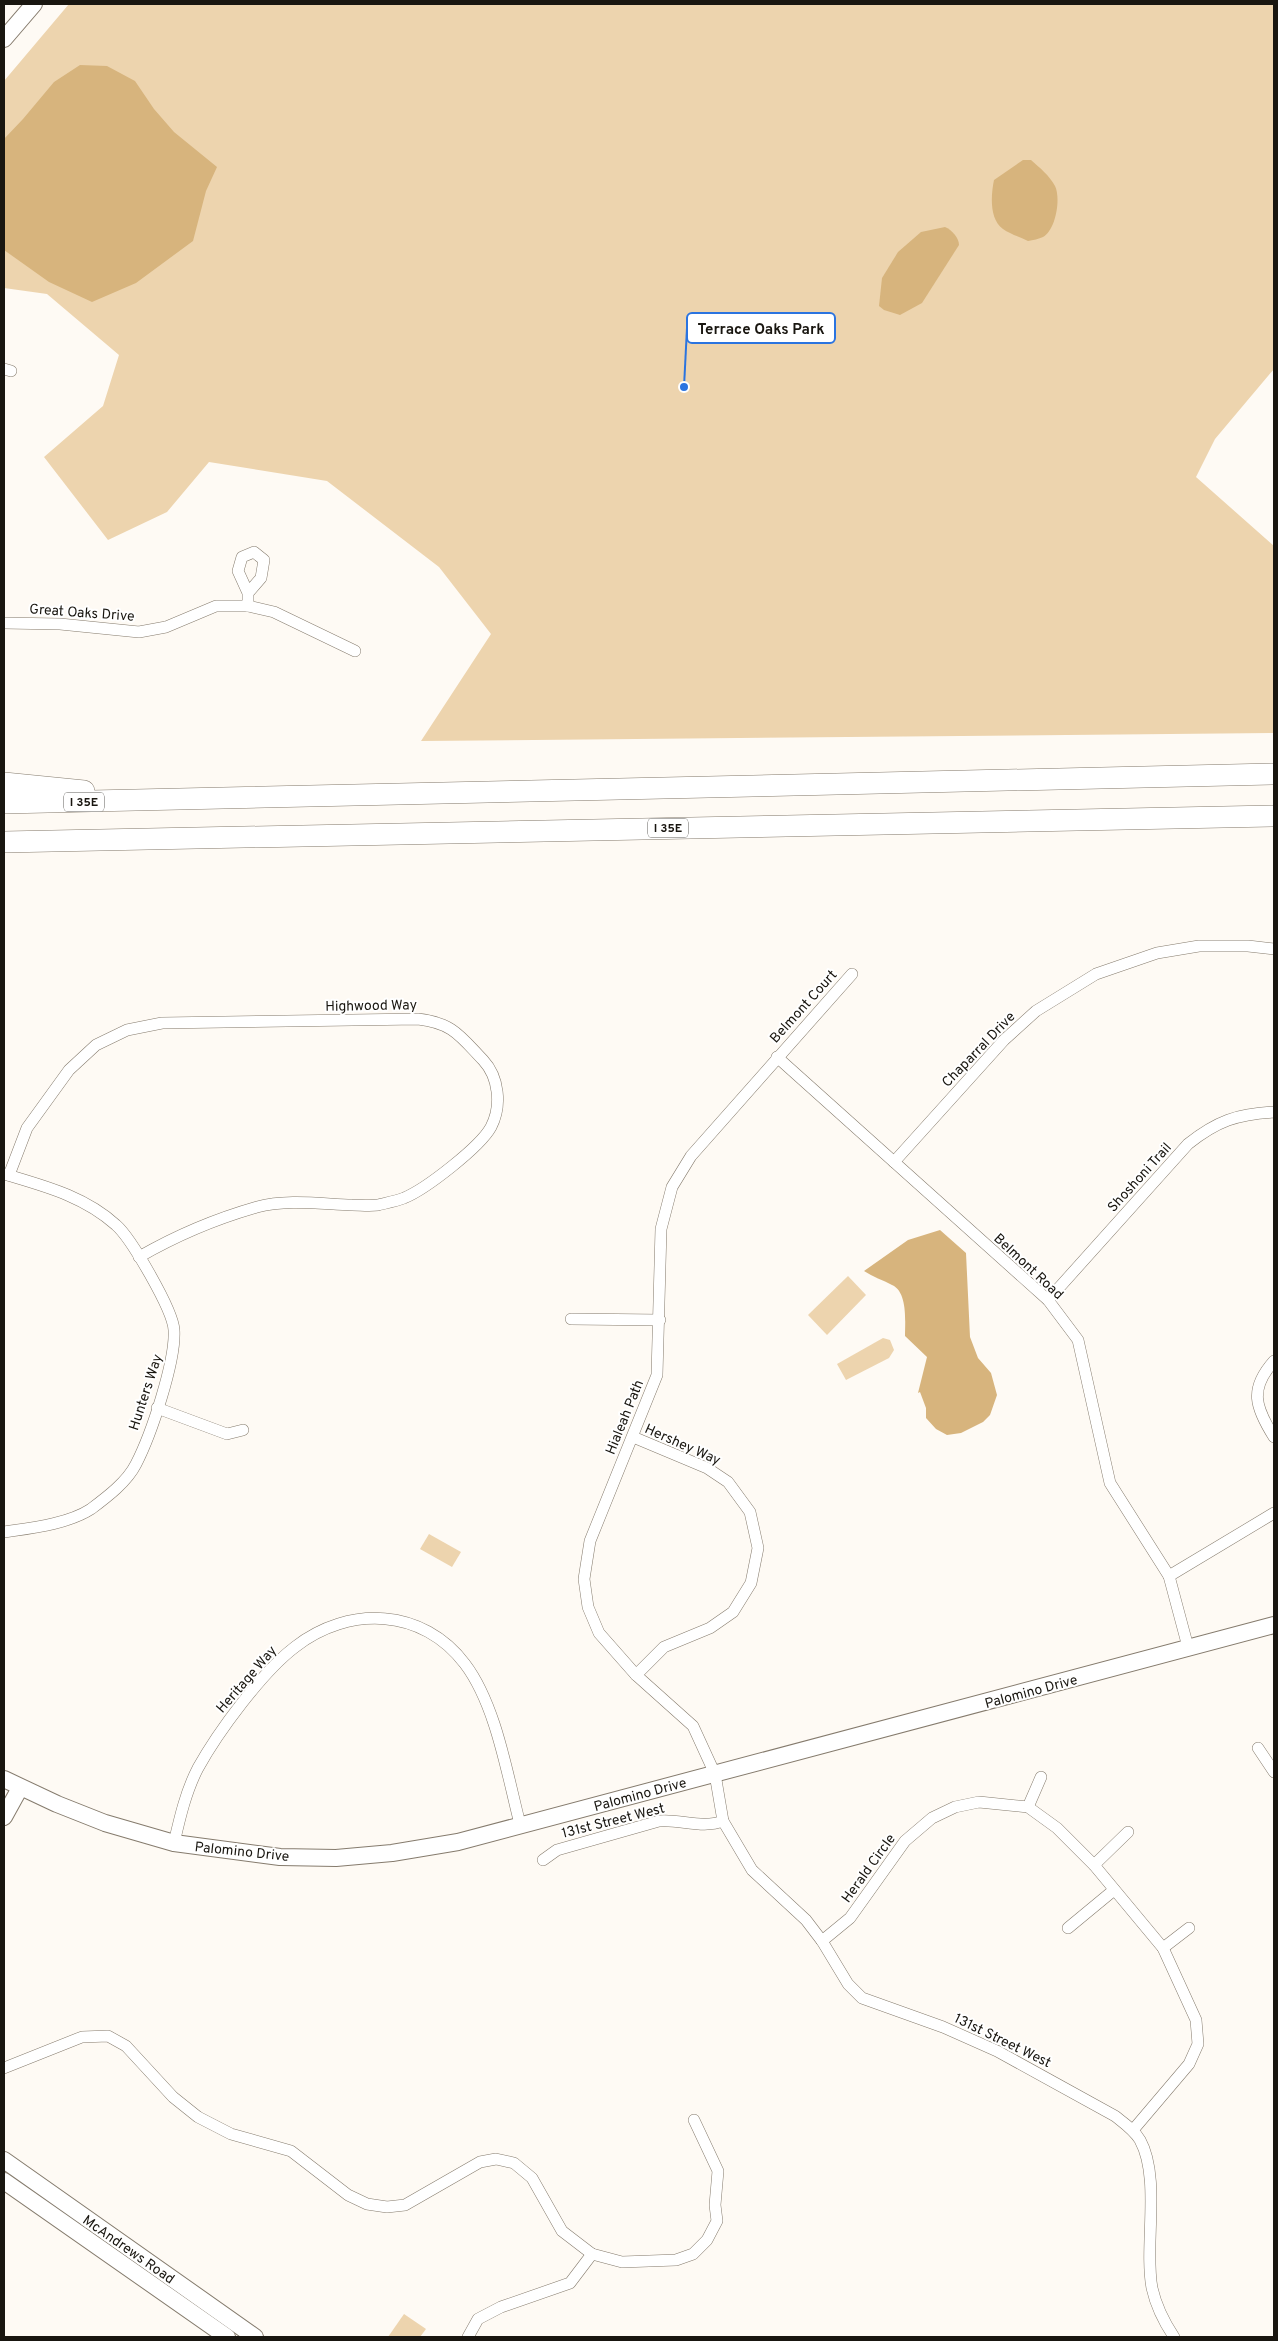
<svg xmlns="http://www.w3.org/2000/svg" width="1278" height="2341" font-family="Overpass,sans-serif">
  <rect width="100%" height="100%" fill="#fefaf4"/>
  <g fill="#edd4ae">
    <path d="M69 4H1274V369L1215 439 1196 477 1274 546V733L421 741 491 634 439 567 327 481 209 462 167 512 108 540 44 457 103 406 119 355 47 294 4 288V81Z"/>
    <path d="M848 1276 866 1295 827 1335 808 1315Z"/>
    <path d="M883 1338 890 1340 894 1350 889 1358 846 1380 837 1364Z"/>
    <path d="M429 1534 461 1552 452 1567 420 1549Z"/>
    <path d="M404 2314 426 2329 420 2337H388Z"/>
  </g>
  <g fill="#d7b47d">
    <path d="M80 65 107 66 135 81 154 109 174 132 217 167 206 191 193 241 136 283 92 302 49 282 4 250V139L23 119 54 82Z"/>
    <path d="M1023 160H1031C1040 168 1049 175 1055 186 1061 198 1056 230 1043 237 1039 239 1033 240 1028 241 1020 237 1010 234 1003 229 989 219 991 195 994 180Z"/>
    <path d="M945 227C952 230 959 238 959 245L922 303 900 315 884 310 879 306 882 278 898 252 921 232Z"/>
    <path d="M940 1230 966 1253 970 1337 978 1358 991 1373 997 1395 990 1415 983 1422 961 1433 947 1435 936 1429 926 1418V1408L920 1392 918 1393 927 1357 905 1336C905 1322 908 1292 892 1285 883 1280 873 1277 864 1271L908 1240Z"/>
  </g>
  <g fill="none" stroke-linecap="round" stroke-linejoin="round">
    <defs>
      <g id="street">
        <path d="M4 369 11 371"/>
        <path d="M248 606V593L261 578 264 560 254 552 242 557 238 571 248 593"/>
        <path d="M4 623 60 624 139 632 166 627 216 606H248L274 612 355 651"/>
        <path d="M852 974 691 1156 672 1187 661 1229 657 1375 590 1541 584 1579 588 1607 599 1633 636 1675 693 1726 715 1774 723 1821 752 1870 806 1920 822 1941 848 1984 862 1998 943 2027 997 2051 1115 2116C1125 2124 1134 2130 1140 2140 1161 2178 1144 2246 1152 2288 1156 2306 1164 2322 1174 2337"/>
        <path d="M777 1057 1048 1300 1078 1340 1110 1483 1169 1576 1188 1647"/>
        <path d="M894 1162 1004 1040 1036 1011 1096 974 1157 953 1199 946H1248L1274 949"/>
        <path d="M4 1174C44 1186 84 1196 116 1225 131 1238 173 1310 174 1330 176 1361 151 1435 136 1464 127 1482 107 1497 91 1509 68 1524 31 1528 4 1532"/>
        <path d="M9 1175 27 1128 69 1070 96 1045 127 1030 162 1023 418 1019C453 1023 460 1036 483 1060 499 1077 502 1106 491 1127 480 1147 426 1189 404 1198 396 1201 386 1203 378 1205 370 1206 360 1205 352 1205 321 1204 287 1199 257 1207 215 1219 177 1235 139 1257"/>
        <path d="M1048 1300 1188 1144C1217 1121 1237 1114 1274 1112"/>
        <path d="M571 1319 660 1320"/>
        <path d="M1274 1361C1249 1389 1255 1407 1274 1437"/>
        <path d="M157 1408 227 1434 243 1430"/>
        <path d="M633 1437 707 1468 728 1482 750 1512 758 1548 751 1583 733 1612 710 1628 664 1647 636 1675"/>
        <path d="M1169 1576 1274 1513"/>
        <path d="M1258 1748 1274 1772"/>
        <path d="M1028 1807 1041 1777"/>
        <path d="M174 1843C180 1817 186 1791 198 1768 218 1732 262 1672 295 1647 349 1605 423 1608 465 1664 496 1705 507 1774 520 1824"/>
        <path d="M543 1860 557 1850 659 1821C680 1819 703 1829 723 1821"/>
        <path d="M1094 1865 1128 1832"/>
        <path d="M1068 1928 1114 1890"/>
        <path d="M822 1941 850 1918 905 1841 932 1818 955 1807 979 1802 1028 1807 1057 1828 1094 1865 1163 1948 1196 2020 1198 2044 1189 2064 1133 2130"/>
        <path d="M1163 1948 1189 1928"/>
        <path d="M4 2068 82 2037 108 2036 126 2046 173 2097 198 2117 231 2134 291 2151 348 2195 367 2204 387 2207 405 2205 480 2162 496 2159 514 2163 532 2178 562 2231 592 2254 622 2262 676 2260 693 2254 707 2240 717 2221 715 2205 718 2171 694 2120"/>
        <path d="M468 2337 478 2319 501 2307 570 2283 592 2254"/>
      </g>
      <g id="secondary">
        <path d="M4 39 34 4"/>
        <path d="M4 1779 57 1804 105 1823 174 1843 280 1857 336 1858 392 1853 458 1842 1274 1625"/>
        <path d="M4 1817 20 1788"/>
        <path d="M4 2160 255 2337"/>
        <path d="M4 2181 227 2337"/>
      </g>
      <g id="highway">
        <path d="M4 783 84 791"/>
        <path d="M4 803 1274 774"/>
        <path d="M4 842 1274 816"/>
      </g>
    </defs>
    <use href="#street" stroke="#857b6d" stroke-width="12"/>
    <use href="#secondary" stroke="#857b6d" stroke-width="18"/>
    <use href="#highway" stroke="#857b6d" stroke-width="22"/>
    <use href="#street" stroke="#fff" stroke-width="11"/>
    <use href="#secondary" stroke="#fff" stroke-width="16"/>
    <use href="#highway" stroke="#fff" stroke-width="21"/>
  </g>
  <g text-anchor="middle" stroke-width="4" stroke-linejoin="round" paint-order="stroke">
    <g fill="#fff" stroke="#5e5c58" stroke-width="1">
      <rect x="64" y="792.5" width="40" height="19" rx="4"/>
      <rect x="648" y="818.5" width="40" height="19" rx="4"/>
    </g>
    <g font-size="12" font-weight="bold" fill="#191610">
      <text x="84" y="806">I 35E</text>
      <text x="668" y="832">I 35E</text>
    </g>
    <g font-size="14" fill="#191610" stroke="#fff">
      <text transform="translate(82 612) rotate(4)" y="5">Great Oaks Drive</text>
      <text transform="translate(371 1005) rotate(-1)" y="5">Highwood Way</text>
      <text transform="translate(803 1006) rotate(-48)" y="5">Belmont Court</text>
      <text transform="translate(978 1049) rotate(-46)" y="5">Chaparral Drive</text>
      <text transform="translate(1139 1177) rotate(-48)" y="5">Shoshoni Trail</text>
      <text transform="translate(1029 1266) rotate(43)" y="5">Belmont Road</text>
      <text transform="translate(145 1392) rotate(-72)" y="5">Hunters Way</text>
      <text transform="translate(624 1417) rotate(-68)" y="5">Hialeah Path</text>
      <text transform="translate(683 1444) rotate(24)" y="5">Hershey Way</text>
      <text transform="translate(246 1679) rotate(-49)" y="5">Heritage Way</text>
      <text transform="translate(1031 1691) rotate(-15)" y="5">Palomino Drive</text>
      <text transform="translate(640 1794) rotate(-15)" y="5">Palomino Drive</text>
      <text transform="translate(613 1820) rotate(-14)" y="5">131st Street West</text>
      <text transform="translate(242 1851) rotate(6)" y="5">Palomino Drive</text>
      <text transform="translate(868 1868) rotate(-54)" y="5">Herald Circle</text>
      <text transform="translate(1003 2040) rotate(26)" y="5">131st Street West</text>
      <text transform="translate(129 2249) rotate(35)" y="5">McAndrews Road</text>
    </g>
  </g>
  <path fill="none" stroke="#2b74e0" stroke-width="2" d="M684 387L687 328"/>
  <circle fill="#2b74e0" stroke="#fff" stroke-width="2" cx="684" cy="387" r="5"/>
  <rect fill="#fff" stroke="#2b74e0" stroke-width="2" x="687" y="313" width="148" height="30" rx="5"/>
  <g font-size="15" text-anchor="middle" font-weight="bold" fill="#191610">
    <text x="761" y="334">Terrace Oaks Park</text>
  </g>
  <rect width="1278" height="2341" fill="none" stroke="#191610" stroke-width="10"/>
</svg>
